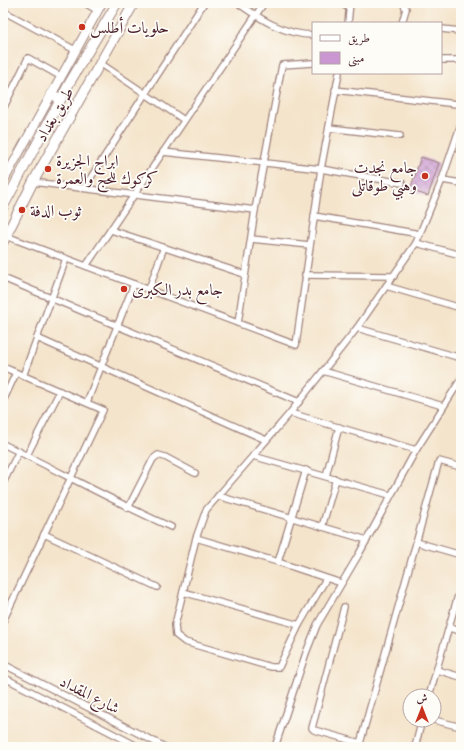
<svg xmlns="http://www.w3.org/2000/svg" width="464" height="750" font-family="'IM FELL English',Amiri,serif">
  <defs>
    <pattern id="building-cross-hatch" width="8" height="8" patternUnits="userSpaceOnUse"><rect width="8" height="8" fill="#cb97d2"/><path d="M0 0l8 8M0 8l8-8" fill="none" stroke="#a77bab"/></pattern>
  </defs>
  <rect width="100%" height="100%" fill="#fdfcf7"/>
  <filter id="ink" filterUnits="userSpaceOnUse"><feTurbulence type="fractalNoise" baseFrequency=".025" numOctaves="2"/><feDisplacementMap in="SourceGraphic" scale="8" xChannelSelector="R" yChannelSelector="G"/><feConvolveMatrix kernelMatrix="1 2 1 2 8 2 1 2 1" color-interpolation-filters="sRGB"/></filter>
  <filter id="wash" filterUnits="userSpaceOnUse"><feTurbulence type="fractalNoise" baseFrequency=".012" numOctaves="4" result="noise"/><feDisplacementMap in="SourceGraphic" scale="16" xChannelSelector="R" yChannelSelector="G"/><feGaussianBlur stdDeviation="0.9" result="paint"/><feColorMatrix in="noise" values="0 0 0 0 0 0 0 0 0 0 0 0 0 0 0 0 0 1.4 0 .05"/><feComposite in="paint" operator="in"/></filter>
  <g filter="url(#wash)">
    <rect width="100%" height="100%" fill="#f4e4cb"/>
    <g id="blocks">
      <path fill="url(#building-cross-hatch)" d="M421 157 439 163 428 196 410 190Z"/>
    </g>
  </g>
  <g filter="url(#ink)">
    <use href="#blocks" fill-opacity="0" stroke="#9f827b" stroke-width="1"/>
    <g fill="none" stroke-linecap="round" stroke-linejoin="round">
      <defs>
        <g id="street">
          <path d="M85 3 97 10"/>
          <path d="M238 3C260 19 285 35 313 35"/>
          <path d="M341 3 349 8"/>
          <path d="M3 8 6 3"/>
          <path d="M3 11 75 50"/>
          <path d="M348 23 350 3"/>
          <path d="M402 23 406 9 403 3"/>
          <path d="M441 29 461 31"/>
          <path d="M441 60H461"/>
          <path d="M100 63 184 120"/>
          <path d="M335 90 457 104"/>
          <path d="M3 109 28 58 60 76"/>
          <path d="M329 128 400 136"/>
          <path d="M163 152 321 169 402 183"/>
          <path d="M442 180 461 183"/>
          <path d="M33 182 255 210"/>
          <path d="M84 188 204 3"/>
          <path d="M314 216 420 234"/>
          <path d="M111 230 244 274"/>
          <path d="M6 236 296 345 321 169 339 73"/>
          <path d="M251 239 310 245"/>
          <path d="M416 243 461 255"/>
          <path d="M86 266 264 3"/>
          <path d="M305 275 394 276"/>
          <path d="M3 278 299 402"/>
          <path d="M386 286 461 308"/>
          <path d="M149 289 164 247"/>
          <path d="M238 323 255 210 282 65 313 63"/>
          <path d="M357 328 461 358"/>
          <path d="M37 338 266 440"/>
          <path d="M3 367 103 410 3 621"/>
          <path d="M323 371 443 406"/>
          <path d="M23 376 66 259"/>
          <path d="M3 401 16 373"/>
          <path d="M87 402 134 284"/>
          <path d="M290 413 416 450"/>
          <path d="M3 444C59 471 114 502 171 527"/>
          <path d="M27 455 60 391"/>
          <path d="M253 456 390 495"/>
          <path d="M326 476 339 427"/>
          <path d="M3 483 19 451"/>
          <path d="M218 496 367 540"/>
          <path d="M128 508 153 459 158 455 165 457 195 473"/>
          <path d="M322 527 336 479"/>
          <path d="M44 534 157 587"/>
          <path d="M196 538 278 562 341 583"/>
          <path d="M416 542 461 555"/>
          <path d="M278 562 306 470"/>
          <path d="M326 579 299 625 279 667H271L185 642 176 635 175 625 196 538 206 510 290 413 357 328 416 243 442 180 461 124"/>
          <path d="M183 592 299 625"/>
          <path d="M344 607 312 728 314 730 360 743"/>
          <path d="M449 628 461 631"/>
          <path d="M3 664 165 747"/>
          <path d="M437 670 461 677"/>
          <path d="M3 677 139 747"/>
          <path d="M429 696 461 585"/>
          <path d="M434 720 461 727"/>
          <path d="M275 747 306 653 317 625 359 554 416 450 461 379"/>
          <path d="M359 747 439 461 461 467"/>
          <path d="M415 747 422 720"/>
        </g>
        <path id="secondary" d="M3 182 102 3"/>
        <g id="primary">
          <path d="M51 94 61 99"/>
          <path d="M3 207 70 82 117 3"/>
          <path d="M3 242 33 182 134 3"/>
        </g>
      </defs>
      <use href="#street" stroke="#9f827b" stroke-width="8"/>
      <use href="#secondary" stroke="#9f827b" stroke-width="10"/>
      <use href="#primary" stroke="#9f827b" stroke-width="11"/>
      <use href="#street" stroke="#fff" stroke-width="5.5"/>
      <use href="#secondary" stroke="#fff" stroke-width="8"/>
      <use href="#primary" stroke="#fff" stroke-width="9"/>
    </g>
  </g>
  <g fill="#c8321e" stroke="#fdfcf7" stroke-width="1.5">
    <circle cx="82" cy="27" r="4"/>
    <circle cx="48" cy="169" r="4"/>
    <circle cx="425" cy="176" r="4"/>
    <circle cx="22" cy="210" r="4"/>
    <circle cx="124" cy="289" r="4"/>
  </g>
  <g text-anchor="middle" stroke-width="3.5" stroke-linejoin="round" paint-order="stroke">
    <g font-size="16" fill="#4a1f2b" stroke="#fdfcf7" text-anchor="start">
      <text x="90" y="33">حلويات أطلس</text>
      <text x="56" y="166">ابراج الجزيرة<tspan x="56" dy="18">كركوك للحج والعمرة</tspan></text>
      <text x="417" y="173" text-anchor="end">جامع نجدت<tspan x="417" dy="18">وهبي طوقاتلى</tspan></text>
      <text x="30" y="216">ثوب الدفة</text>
      <text x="132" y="295">جامع بدر الكبرى</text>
    </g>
    <g font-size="16" fill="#4a1f2b" stroke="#fdfcf7">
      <text transform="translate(54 114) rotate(-60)" y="6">طريق بغداد</text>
      <text transform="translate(90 694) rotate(27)" y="6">شارع المقداد</text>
    </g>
  </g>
  <rect width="464" height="750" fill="none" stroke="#fdfcf7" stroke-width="16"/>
  <rect x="312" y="22" width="130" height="52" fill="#fdfcf7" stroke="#b5a4a5"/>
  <rect x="320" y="35" width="20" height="6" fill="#ffffff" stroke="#b5a4a5"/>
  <text x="348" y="42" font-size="12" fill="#4a1f2b">طريق</text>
  <rect x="320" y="52" width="20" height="12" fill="#cb97d2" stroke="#b5a4a5"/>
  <text x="348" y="62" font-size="12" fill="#4a1f2b">مبنى</text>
  <g transform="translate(422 708)"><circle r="19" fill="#fdfcf7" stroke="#b5a4a5"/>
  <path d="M0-3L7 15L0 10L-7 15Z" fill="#c8321e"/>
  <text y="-6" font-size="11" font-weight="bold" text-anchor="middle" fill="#4a1f2b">ش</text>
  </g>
</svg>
